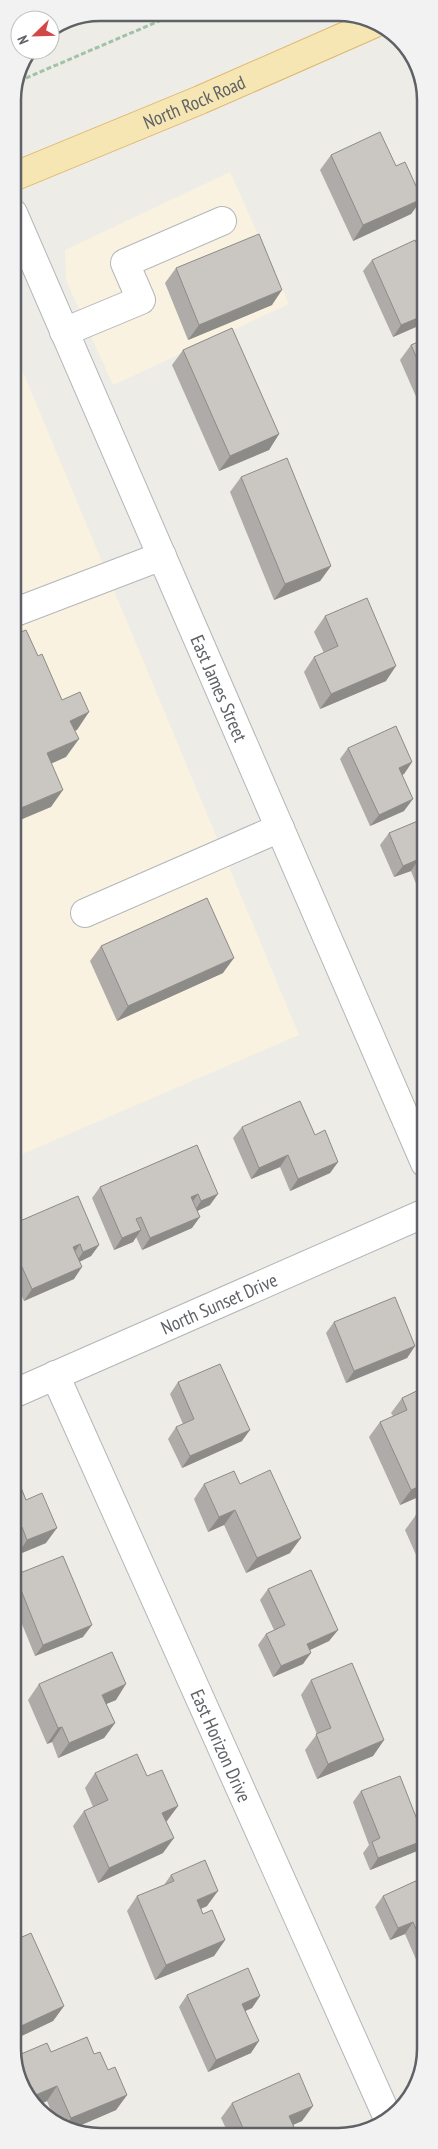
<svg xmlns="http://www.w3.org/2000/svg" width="438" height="2149" font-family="'PT Sans Narrow',sans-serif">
  <rect width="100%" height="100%" fill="#eeece6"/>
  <g fill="#faf2e0">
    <path d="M230 172 289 304 113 385 66 280 65 250Z"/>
    <path d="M13 348 299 1035 13 1158Z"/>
  </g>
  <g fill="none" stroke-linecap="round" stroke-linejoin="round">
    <defs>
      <g id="minor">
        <path id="s1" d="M13 213 425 1163"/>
        <path d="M64 332 141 300 125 263 222 221"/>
        <path d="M13 613 162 556"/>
        <path d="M85 913 280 828"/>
        <path id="s2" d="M55 1375 387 2116"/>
        <path id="s3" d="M13 1394 425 1213"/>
      </g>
      <g id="major">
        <path id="s4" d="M13 177 200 100 373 24"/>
      </g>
    </defs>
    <use href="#minor" stroke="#b3b6b9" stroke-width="30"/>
    <use href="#major" stroke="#e0b76e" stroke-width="30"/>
    <path stroke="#a0c2a7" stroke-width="3" stroke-dasharray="5 2.5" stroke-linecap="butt" d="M19 81 166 18"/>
    <use href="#minor" stroke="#fff" stroke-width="28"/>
    <use href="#major" stroke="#f5e6b4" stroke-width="28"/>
  </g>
  <g fill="#aeaba8">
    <path d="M331 155 396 166 422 199 411 214 353 241 320 170Z"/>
    <path d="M372 260 425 262V323L393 337 363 271Z"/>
    <path d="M176 268 272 305 188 340 165 283Z"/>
    <path d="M425 339V417L400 360 411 345Z"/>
    <path d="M183 350 279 434 269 450 219 471 172 365Z"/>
    <path d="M241 477 331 566 320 581 274 600 230 492Z"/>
    <path d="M325 616 386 681 320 709 304 672 314 657 324 653 314 632Z"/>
    <path d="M348 748 412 762 404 774 402 775 404 811 370 826 340 759Z"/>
    <path d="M425 818V906L411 871 394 877 380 845 389 833Z"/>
    <path d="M101 946 223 973 117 1021 90 961Z"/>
    <path d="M242 1127 315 1135 338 1162 330 1173 290 1191 280 1167 251 1179 233 1138Z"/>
    <path d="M197 1145 210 1205 197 1211 192 1228 142 1250 136 1237 133 1242 114 1250 92 1198 100 1187Z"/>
    <path d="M13 1224 99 1245 91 1256 79 1262 74 1279 24 1301 18 1287 14 1293Z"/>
    <path d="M334 1322 415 1346 407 1358 346 1383 326 1333Z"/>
    <path d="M178 1382 242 1441 182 1468 168 1439 176 1427 183 1424 170 1394Z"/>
    <path d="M425 1387V1494L400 1505 369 1437 380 1422 393 1416 391 1413 402 1398Z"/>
    <path d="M13 1468 26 1500 46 1543 17 1555 13 1546Z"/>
    <path d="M204 1484H240L290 1553 246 1573 224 1525 208 1532 194 1499Z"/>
    <path d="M425 1511V1575L405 1530 416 1515Z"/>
    <path d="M15 1575 83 1637 35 1656 13 1602V1578Z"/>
    <path d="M268 1589 338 1630 329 1641 310 1650 303 1664 273 1677 258 1645 266 1634 274 1630 260 1600Z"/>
    <path d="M311 1680 384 1740 373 1756 317 1779 305 1750 317 1734 301 1695Z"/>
    <path d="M39 1684 116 1700 106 1704 115 1723 104 1738 58 1758 52 1742 47 1744 28 1700Z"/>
    <path d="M95 1773 147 1776 178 1806 166 1821 163 1853 98 1883 73 1826 84 1811 93 1807 85 1788Z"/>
    <path d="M361 1791 425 1840 417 1851 370 1870 363 1853 369 1845 353 1802Z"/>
    <path d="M171 1875 207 1906 201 1909 203 1914 225 1940 214 1956 155 1980 127 1911 137 1896 164 1885Z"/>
    <path d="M425 1891V1980L405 1934 390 1940 375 1907 383 1896Z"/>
    <path d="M13 1941 64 2006 53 2021 13 2040Z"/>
    <path d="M187 1995 260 1996 252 2008 245 2011 251 2053 208 2072 179 2007Z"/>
    <path d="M51 2052 94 2054 108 2070 127 2095 116 2110 72 2129 54 2118 47 2101 34 2107 13 2059 14 2057Z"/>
    <path d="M232 2103 302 2121 293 2125 298 2136 229 2135 221 2118Z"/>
  </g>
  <g fill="#8d8b88">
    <path d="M422 199 411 214 353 241 363 225Z"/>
    <path d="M282 290 272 305 188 340 199 325Z"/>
    <path d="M425 315V323L393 337 401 325Z"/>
    <path d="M279 434 269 450 219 471 230 456Z"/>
    <path d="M331 566 320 581 274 600 285 584Z"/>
    <path d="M396 666 386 681 320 709 331 694Z"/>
    <path d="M89 712 77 730 58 738 70 721Z"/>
    <path d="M79 739 66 757 35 771 47 753Z"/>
    <path d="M412 762 404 774 390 779 399 768Z"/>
    <path d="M63 790 51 807 13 823V812L14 811Z"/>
    <path d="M413 799 404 811 370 826 379 815Z"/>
    <path d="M419 859 411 871 394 877 403 866Z"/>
    <path d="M234 958 223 973 117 1021 128 1006Z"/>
    <path d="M288 1155 280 1167 251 1179 259 1168Z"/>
    <path d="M338 1162 330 1173 290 1191 298 1179Z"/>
    <path d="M198 1194 190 1205 191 1197Z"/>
    <path d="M218 1194 210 1205 193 1213 201 1201Z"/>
    <path d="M200 1217 192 1228 142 1250 150 1238Z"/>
    <path d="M141 1230 133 1242 114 1250 122 1238Z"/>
    <path d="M80 1244 72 1256 73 1247Z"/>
    <path d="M99 1245 91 1256 75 1264 83 1252Z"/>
    <path d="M82 1267 74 1279 24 1301 32 1289Z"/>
    <path d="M22 1281 14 1293H13V1285Z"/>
    <path d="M415 1346 407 1358 346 1383 354 1371Z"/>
    <path d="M250 1430 242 1441 182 1468 190 1456Z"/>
    <path d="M425 1484V1494L400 1505 411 1490Z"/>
    <path d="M235 1510 224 1525 208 1532 219 1517Z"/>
    <path d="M22 1527 13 1540V1531Z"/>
    <path d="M57 1528 46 1543 17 1555 27 1540Z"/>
    <path d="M301 1538 290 1553 246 1573 257 1558Z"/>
    <path d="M92 1625 83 1637 35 1656 43 1645Z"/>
    <path d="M338 1630 329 1641 299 1655 307 1644Z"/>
    <path d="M311 1653 303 1664 273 1677 281 1666Z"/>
    <path d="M126 1684 116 1700 92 1710 102 1695Z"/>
    <path d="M115 1723 104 1738 58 1758 69 1743Z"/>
    <path d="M62 1727 52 1742 47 1744 58 1728Z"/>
    <path d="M384 1740 373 1756 317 1779 328 1764Z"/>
    <path d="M178 1806 167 1821 152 1828 162 1813Z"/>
    <path d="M174 1838 163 1853 98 1883 109 1868Z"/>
    <path d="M425 1840 417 1851 370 1870 378 1858Z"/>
    <path d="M218 1891 207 1906 186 1915 197 1900Z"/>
    <path d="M413 1922 405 1934 390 1940 398 1928Z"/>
    <path d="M225 1940 214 1956 155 1980 166 1965Z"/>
    <path d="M260 1996 252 2008 234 2016 242 2004Z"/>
    <path d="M64 2006 53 2021 13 2040V2035L19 2027Z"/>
    <path d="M259 2041 251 2053 208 2072 216 2060Z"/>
    <path d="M57 2086 47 2101 34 2107 31 2097Z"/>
    <path d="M127 2095 116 2110 72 2129 66 2125 71 2118Z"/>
    <path d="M313 2106 302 2121 278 2131 289 2116Z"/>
  </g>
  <g fill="#cac7c3" stroke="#8d8b88">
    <path d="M380 132 396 166 405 162 422 199 363 225 331 155Z"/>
    <path d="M259 234 282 290 199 325 176 268Z"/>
    <path d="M415 240 425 262V315L401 325 372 260Z"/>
    <path d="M232 328 279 434 230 456 183 350Z"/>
    <path d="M425 339V377L411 345Z"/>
    <path d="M287 458 331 566 285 584 241 477Z"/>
    <path d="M367 598 396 666 331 694 314 657 338 646 325 616Z"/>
    <path d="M26 630 38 656 42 654 62 700 80 692 89 712 70 721 79 739 47 753 63 790 14 811 13 809V635Z"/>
    <path d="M396 726 412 762 399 768 413 799 379 815 348 748Z"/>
    <path d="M425 818V875L419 859 403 866 389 833Z"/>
    <path d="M207 898 234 958 128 1006 101 946Z"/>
    <path d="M300 1101 315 1135 325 1130 338 1162 298 1179 288 1155 259 1168 242 1127Z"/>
    <path d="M197 1145 218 1194 201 1201 198 1194 191 1197 200 1217 150 1238 141 1217 136 1219 141 1230 122 1238 100 1187Z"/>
    <path d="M78 1196 99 1245 83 1252 80 1244 73 1247 82 1267 32 1289 22 1267 17 1270 22 1281 13 1285V1224Z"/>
    <path d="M395 1297 415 1346 354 1371 334 1322Z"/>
    <path d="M220 1364 250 1430 190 1456 176 1427 194 1419 178 1382Z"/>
    <path d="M425 1387V1484L411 1490 380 1422 407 1410 402 1398Z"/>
    <path d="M13 1468 26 1500 42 1493 57 1528 27 1540 22 1527 13 1531Z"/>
    <path d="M270 1470 301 1538 257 1558 235 1510 219 1517 204 1484 234 1471 240 1484Z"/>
    <path d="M425 1511V1536L416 1515Z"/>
    <path d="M63 1556 92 1625 43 1645 15 1575Z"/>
    <path d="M311 1570 338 1630 307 1644 311 1653 281 1666 266 1634 285 1625 268 1589Z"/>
    <path d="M112 1652 126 1684 102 1695 115 1723 69 1743 62 1727 58 1728 39 1684Z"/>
    <path d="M352 1663 384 1740 328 1764 316 1734 331 1728 311 1680Z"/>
    <path d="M137 1754 147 1776 162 1770 178 1806 162 1813 174 1838 109 1868 84 1811 108 1800 95 1773Z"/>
    <path d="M400 1776 425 1840 378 1858 372 1842 380 1838 361 1791Z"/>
    <path d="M205 1860 218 1891 197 1900 203 1914 212 1910 225 1940 166 1965 137 1896 174 1881 171 1875Z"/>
    <path d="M420 1879 425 1891V1950L413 1922 398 1928 383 1896Z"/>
    <path d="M13 1898 17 1908 13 1910Z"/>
    <path d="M31 1933 64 2006 19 2027 13 2015V1941Z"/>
    <path d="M248 1968 260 1996 242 2004 259 2041 216 2060 187 1995Z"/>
    <path d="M87 2037 94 2054 100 2052 108 2070 115 2067 127 2095 71 2118 57 2086 31 2097 14 2057 47 2043 51 2052Z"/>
    <path d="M299 2073 313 2106 289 2116 298 2136 246 2135 232 2103Z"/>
  </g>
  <g text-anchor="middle" stroke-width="5" stroke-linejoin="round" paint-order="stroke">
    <g font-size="19" fill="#5e6165" stroke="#fff">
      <text dy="7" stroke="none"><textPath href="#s4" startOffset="196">North Rock Road</textPath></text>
      <text dy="7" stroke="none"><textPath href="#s1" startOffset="518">East James Street</textPath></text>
      <text dy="7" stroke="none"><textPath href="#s3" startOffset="225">North Sunset Drive</textPath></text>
      <text dy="7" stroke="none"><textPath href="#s2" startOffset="406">East Horizon Drive</textPath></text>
    </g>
  </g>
  <path d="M0 0H438V2149H0ZM100 21H338A79 79 0 0 1 417 100V2049A79 79 0 0 1 338 2128H100A79 79 0 0 1 21 2049V100A79 79 0 0 1 100 21Z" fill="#f2f2f3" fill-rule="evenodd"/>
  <path fill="none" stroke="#5e6165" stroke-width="2.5" d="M100 21H338A79 79 0 0 1 417 100V2049A79 79 0 0 1 338 2128H100A79 79 0 0 1 21 2049V100A79 79 0 0 1 100 21Z"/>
  <g transform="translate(35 35) rotate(247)"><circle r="24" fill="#ffffff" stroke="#bfc0c1"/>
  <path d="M0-4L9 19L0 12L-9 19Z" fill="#d44747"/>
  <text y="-8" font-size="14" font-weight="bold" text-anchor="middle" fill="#5e6165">N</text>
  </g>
</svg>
